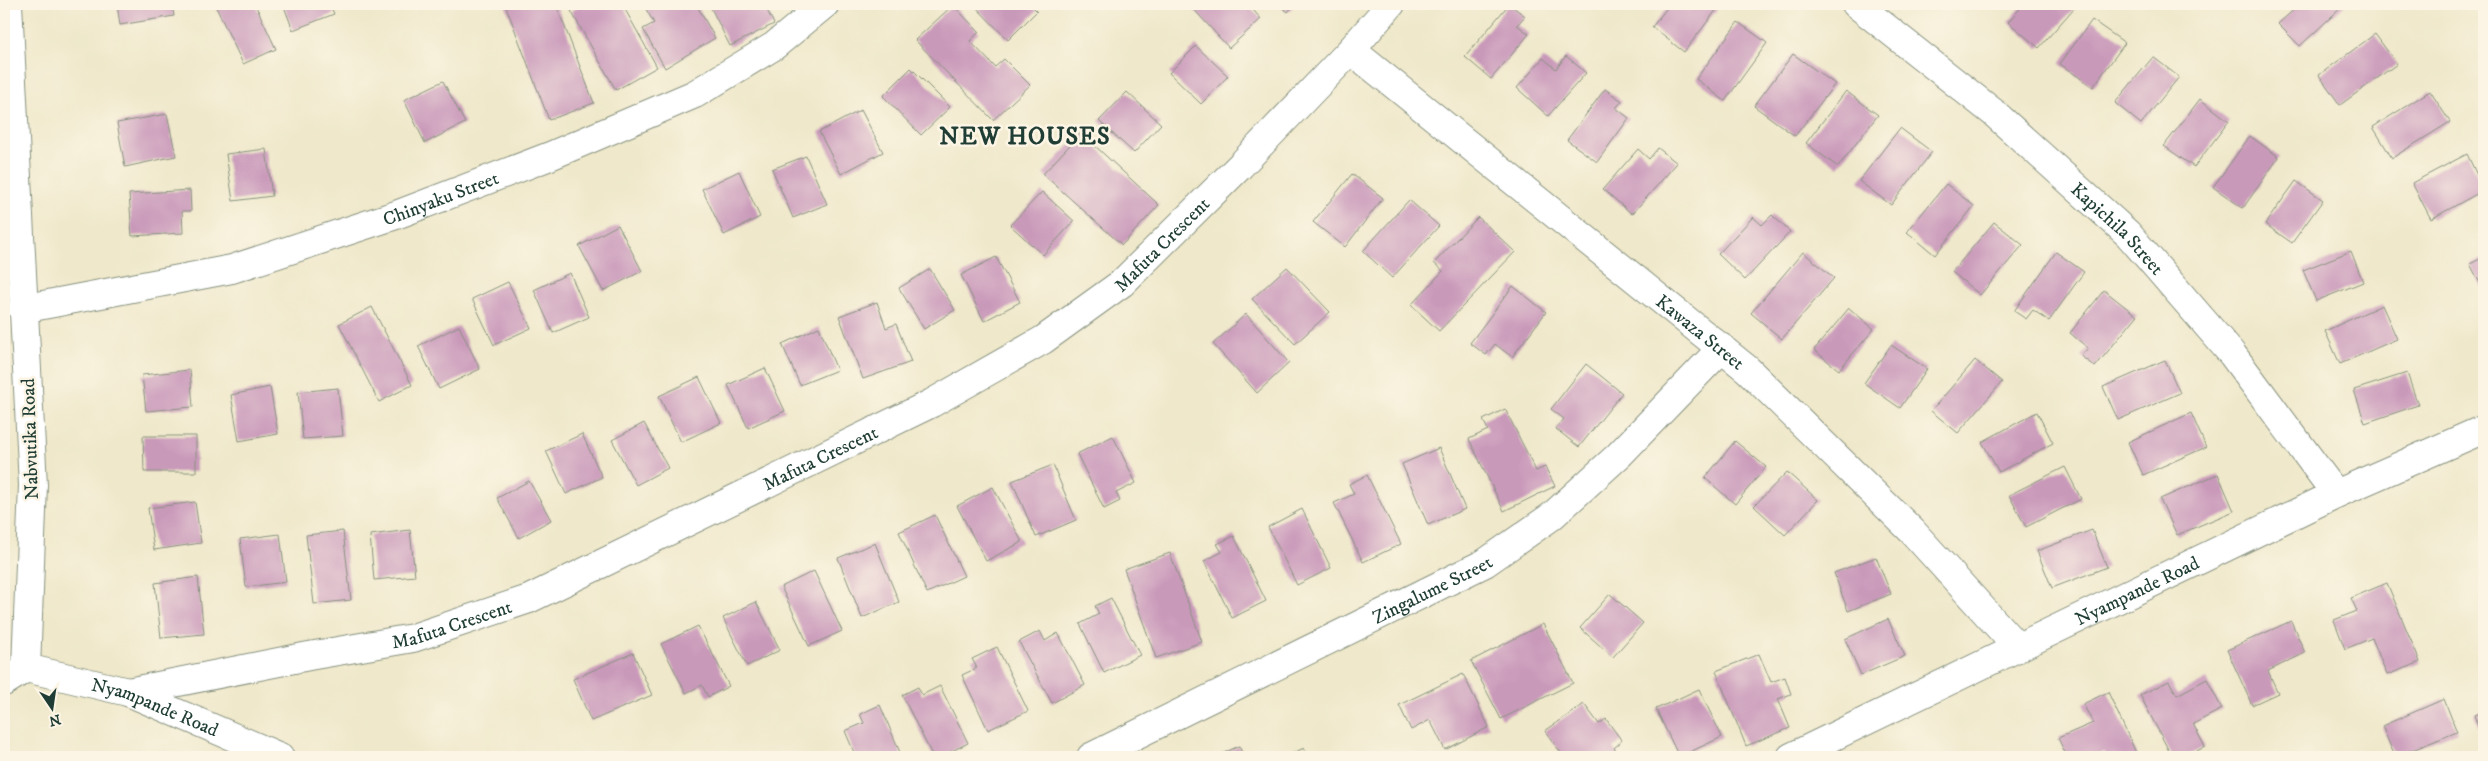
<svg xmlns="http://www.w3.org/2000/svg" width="2488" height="761" font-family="'IM FELL DW Pica',serif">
  <rect width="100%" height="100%" fill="#fcf5e5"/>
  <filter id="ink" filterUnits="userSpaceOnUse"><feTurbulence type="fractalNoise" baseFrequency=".02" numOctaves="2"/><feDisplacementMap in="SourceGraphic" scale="10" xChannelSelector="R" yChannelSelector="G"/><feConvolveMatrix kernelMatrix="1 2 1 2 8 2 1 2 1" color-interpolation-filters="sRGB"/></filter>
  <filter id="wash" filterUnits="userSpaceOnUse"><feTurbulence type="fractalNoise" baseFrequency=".0096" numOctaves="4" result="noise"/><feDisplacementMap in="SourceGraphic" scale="20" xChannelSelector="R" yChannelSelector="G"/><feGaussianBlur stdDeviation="1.12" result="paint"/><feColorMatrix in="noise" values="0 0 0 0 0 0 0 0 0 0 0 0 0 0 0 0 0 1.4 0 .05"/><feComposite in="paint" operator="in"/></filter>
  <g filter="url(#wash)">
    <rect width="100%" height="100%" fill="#efe8ca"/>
    <g id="blocks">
      <g fill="#c999ba">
        <path d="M117 4H172L174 16 120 25Z"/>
        <path d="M223 4H255L276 49 243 64 216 7Z"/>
        <path d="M283 4H330L334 14 293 30Z"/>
        <path d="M505 4H556L594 103 549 120Z"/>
        <path d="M584 4H622L657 67 616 90 571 11Z"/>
        <path d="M643 4H696L715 38 665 68 643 29 654 23Z"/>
        <path d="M709 4H764L774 24 730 46Z"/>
        <path d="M973 4H1030L1037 11 1008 40Z"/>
        <path d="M1189 4H1248L1261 19 1229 48Z"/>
        <path d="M1277 4H1295L1288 12Z"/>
        <path d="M1509 4 1525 16 1517 25 1529 34 1491 79 1465 57Z"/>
        <path d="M1670 4H1721L1684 52 1652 27Z"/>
        <path d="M2024 4H2072L2075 7 2039 48 2008 22Z"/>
        <path d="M2300 4H2345L2300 46 2278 24Z"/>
        <path d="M953 5 979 32 970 41 995 67 1004 59 1030 85 993 120 915 40Z"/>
        <path d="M2092 20 2125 43 2093 87 2060 64Z"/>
        <path d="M1738 22 1767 43 1725 101 1696 79Z"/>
        <path d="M2375 34 2397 64 2340 105 2319 75Z"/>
        <path d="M1196 46 1228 76 1201 104 1169 73Z"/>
        <path d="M1793 54 1835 84 1795 136 1754 106Z"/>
        <path d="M1566 56 1586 73 1548 116 1517 88 1543 58 1556 69Z"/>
        <path d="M2153 57 2179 77 2141 124 2115 103Z"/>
        <path d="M911 68 950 107 921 135 883 96Z"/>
        <path d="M443 81 465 123 425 143 404 100Z"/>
        <path d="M1605 89 1622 101 1616 108 1629 118 1597 162 1567 140Z"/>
        <path d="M1846 91 1878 115 1838 167 1806 143Z"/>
        <path d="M2430 91 2450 122 2392 158 2373 127Z"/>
        <path d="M1127 92 1161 124 1134 153 1099 121Z"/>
        <path d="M2200 99 2229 121 2194 167 2164 146Z"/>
        <path d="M861 110 883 152 841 174 819 132Z"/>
        <path d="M167 114 176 156 125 167 117 123Z"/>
        <path d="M1900 128 1932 152 1891 205 1859 181Z"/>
        <path d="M1081 133 1159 205 1122 245 1043 174Z"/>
        <path d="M2250 136 2279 157 2243 208 2213 187Z"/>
        <path d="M1658 148 1677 163 1632 214 1603 189 1638 149 1649 159Z"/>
        <path d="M266 149 272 196 233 201 226 154Z"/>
        <path d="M2467 154 2484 190 2431 219 2412 183Z"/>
        <path d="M806 156 827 204 793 218 772 169Z"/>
        <path d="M739 171 760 217 724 235 702 189Z"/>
        <path d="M1352 174 1383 198 1345 247 1313 222Z"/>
        <path d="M2296 181 2323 200 2292 243 2265 224Z"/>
        <path d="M1946 184 1974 206 1935 255 1907 232Z"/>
        <path d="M190 190 191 211H182L183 233 132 236 129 194Z"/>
        <path d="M1042 192 1074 221 1043 255 1010 225Z"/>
        <path d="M1409 200 1439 226 1392 278 1363 251Z"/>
        <path d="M1772 215 1790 232 1745 280 1718 254 1753 217 1762 225Z"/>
        <path d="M1478 217 1515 252 1439 331 1411 305 1443 271 1434 263Z"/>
        <path d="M1994 222 2023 245 1980 295 1952 272Z"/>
        <path d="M618 225 642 271 603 291 579 246Z"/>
        <path d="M2351 251 2363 282 2316 301 2303 270Z"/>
        <path d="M1803 252 1834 278 1782 339 1751 313Z"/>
        <path d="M2056 252 2084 272 2049 321 2033 310 2026 319 2014 311Z"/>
        <path d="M996 257 1020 302 984 321 961 275Z"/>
        <path d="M2484 257V291L2470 264Z"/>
        <path d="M1287 267 1330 312 1295 344 1252 299Z"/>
        <path d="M930 269 955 310 924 329 899 288Z"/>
        <path d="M570 273 589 317 553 333 534 290Z"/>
        <path d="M508 282 531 328 494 345 472 299Z"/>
        <path d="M1513 286 1546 312 1512 357 1495 344 1486 355 1470 343Z"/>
        <path d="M2104 290 2137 316 2095 367 2081 356 2088 348 2070 333Z"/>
        <path d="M877 302 886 328 896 324 911 362 863 379 839 316Z"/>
        <path d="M2382 305 2397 339 2340 364 2325 331Z"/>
        <path d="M372 307 412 385 379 402 339 324Z"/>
        <path d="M1849 308 1874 329 1839 370 1814 350Z"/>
        <path d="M1246 314 1289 363 1257 393 1213 344Z"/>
        <path d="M459 326 480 369 439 389 418 346Z"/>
        <path d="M819 327 837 370 800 385 782 344Z"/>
        <path d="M1891 345 1927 369 1900 408 1864 383Z"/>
        <path d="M1975 360 2002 382 1958 433 1931 411Z"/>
        <path d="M2165 360 2180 393 2118 420 2103 387Z"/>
        <path d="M1586 364 1622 393 1579 447 1556 429 1564 419 1551 409Z"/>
        <path d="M765 368 785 411 748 428 728 385Z"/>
        <path d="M190 370 193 407 146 411 142 375Z"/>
        <path d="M2407 373 2418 405 2365 423 2354 390Z"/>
        <path d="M699 377 721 423 681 442 659 396Z"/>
        <path d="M270 387 278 434 239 441 231 395Z"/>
        <path d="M338 388 343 436 303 439 298 392Z"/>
        <path d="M1505 409 1536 471 1545 467 1555 486 1504 511 1469 439 1488 430 1483 420Z"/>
        <path d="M2037 412 2053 443 1999 472 1982 442Z"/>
        <path d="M2191 413 2206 447 2143 475 2128 442Z"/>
        <path d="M644 423 668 468 636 485 612 440Z"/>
        <path d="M582 434 602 477 566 494 546 451Z"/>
        <path d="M143 436H196V472H144Z"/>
        <path d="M1113 436 1136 483 1116 493 1120 501 1104 509 1077 454Z"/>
        <path d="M1735 441 1766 467 1735 504 1705 478Z"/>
        <path d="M1439 448 1465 509 1428 525 1402 464Z"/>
        <path d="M1053 465 1076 520 1036 537 1012 481Z"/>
        <path d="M2065 467 2081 499 2026 527 2009 495Z"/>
        <path d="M1787 472 1818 500 1785 535 1754 506Z"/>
        <path d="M2218 474 2234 511 2177 535 2160 499Z"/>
        <path d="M1367 475 1401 544 1363 562 1334 503 1354 494 1349 484Z"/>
        <path d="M529 481 551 520 519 538 497 498Z"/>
        <path d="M993 487 1022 542 986 561 957 506Z"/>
        <path d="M195 502 201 543 154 550 148 508Z"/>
        <path d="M1302 509 1331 568 1297 585 1268 527Z"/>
        <path d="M935 515 964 576 927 593 899 532Z"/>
        <path d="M410 530 415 576 374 580 370 535Z"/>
        <path d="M2092 530 2107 567 2052 588 2037 551Z"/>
        <path d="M343 531 351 600 314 604 306 535Z"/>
        <path d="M280 534 286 582 246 587 240 539Z"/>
        <path d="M1234 536 1266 601 1232 618 1204 561 1222 552 1217 544Z"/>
        <path d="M875 543 899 602 862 618 838 558Z"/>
        <path d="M1170 553 1202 642 1156 658 1124 569Z"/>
        <path d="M1876 557 1891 594 1848 611 1834 573Z"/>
        <path d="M814 571 842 631 809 646 781 587Z"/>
        <path d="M198 577 204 634 161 638 155 583Z"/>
        <path d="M2387 583 2420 662 2387 675 2372 638 2345 649 2334 620 2357 611 2351 598Z"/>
        <path d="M1610 594 1643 623 1613 657 1580 628Z"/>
        <path d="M1111 598 1140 655 1104 673 1080 624 1099 614 1095 606Z"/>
        <path d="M756 602 780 650 747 666 723 618Z"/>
        <path d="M1888 619 1905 656 1861 675 1845 639Z"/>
        <path d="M2291 621 2305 653 2268 671 2278 693 2252 705 2227 650Z"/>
        <path d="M1543 624 1573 683 1501 719 1471 661Z"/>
        <path d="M698 626 729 686 708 697 702 685 686 693 661 644Z"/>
        <path d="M1040 631 1045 641 1058 633 1085 685 1052 703 1019 642Z"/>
        <path d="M997 647 1028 711 988 730 962 675 977 668 972 659Z"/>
        <path d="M633 653 652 695 591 721 573 679Z"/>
        <path d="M1759 654 1771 682 1785 677 1791 694 1778 699 1790 728 1746 746 1716 671Z"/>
        <path d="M1463 674 1489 727 1445 750 1430 720 1411 730 1399 705Z"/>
        <path d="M2207 679 2222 709 2193 724 2205 747 2184 757H2172L2140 695 2169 681 2177 695Z"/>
        <path d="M940 686 968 743 940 757H933L902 695 918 687 922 695Z"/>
        <path d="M1699 689 1722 737 1679 757 1656 709Z"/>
        <path d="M2108 692 2138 757H2106L2104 752 2092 757H2067L2058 738 2093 723 2083 704Z"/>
        <path d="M2444 699 2457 732 2395 757 2382 726Z"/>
        <path d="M1584 704 1599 724 1606 719 1622 741 1614 748 1620 757H1564L1545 731Z"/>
        <path d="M880 705 902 757H856L845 731 864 723 860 714Z"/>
        <path d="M2484 711V739L2483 740 2474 715Z"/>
        <path d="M1239 746 1244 757H1215Z"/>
        <path d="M1304 748 1308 757H1284Z"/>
      </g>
    </g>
  </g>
  <g filter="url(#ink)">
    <use href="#blocks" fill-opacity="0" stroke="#87927f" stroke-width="1"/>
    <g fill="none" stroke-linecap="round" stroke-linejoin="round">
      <defs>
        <g id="street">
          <path id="s1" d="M1856 4 1994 113 2128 234 2232 354 2336 494"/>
          <path id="s2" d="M1351 50 1747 369 1912 531 2018 648"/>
          <path id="s3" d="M22 309 232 269 396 215 550 156 695 94 774 46 825 4"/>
          <path id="s4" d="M128 692 309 656 413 638 529 599 932 403 1043 340 1122 283 1240 166 1351 50 1391 4"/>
          <path id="s5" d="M1091 757 1485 563 1552 516 1619 455 1722 348"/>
        </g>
        <g id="secondary">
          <path id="s6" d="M26 668 128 692 280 757"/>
          <path d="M4 682 26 668 33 485 8 4"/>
          <path id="s7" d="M1791 757 2336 494 2484 429"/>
        </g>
      </defs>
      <use href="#street" stroke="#87927f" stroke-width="30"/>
      <use href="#secondary" stroke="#87927f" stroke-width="30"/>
      <use href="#street" stroke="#fff" stroke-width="28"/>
      <use href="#secondary" stroke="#fff" stroke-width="28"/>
    </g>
  </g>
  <g text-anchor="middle" stroke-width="5" stroke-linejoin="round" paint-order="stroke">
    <g font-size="19" fill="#1f3d34" stroke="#fcf5e5">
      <text dy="7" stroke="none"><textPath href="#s3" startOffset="434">Chinyaku Street</textPath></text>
      <text dy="7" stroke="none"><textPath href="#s1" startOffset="345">Kapichila Street</textPath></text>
      <text dy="7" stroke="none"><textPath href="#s4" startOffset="1141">Mafuta Crescent</textPath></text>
      <text dy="7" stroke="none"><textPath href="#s2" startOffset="449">Kawaza Street</textPath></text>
      <text transform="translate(29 439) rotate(-92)" y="7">Nabvutika Road</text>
      <text dy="7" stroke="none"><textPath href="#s4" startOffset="736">Mafuta Crescent</textPath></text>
      <text dy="7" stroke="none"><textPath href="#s5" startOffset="380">Zingalume Street</textPath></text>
      <text dy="7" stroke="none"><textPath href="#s7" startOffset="384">Nyampande Road</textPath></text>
      <text dy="7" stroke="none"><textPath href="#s4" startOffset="331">Mafuta Crescent</textPath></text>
      <text dy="7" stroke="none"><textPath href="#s6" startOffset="135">Nyampande Road</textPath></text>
    </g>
    <g font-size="24" font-weight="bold" letter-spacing="1" fill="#1f3d34" stroke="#fcf5e5">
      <text x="1025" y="144">NEW HOUSES</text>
    </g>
  </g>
  <rect width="2488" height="761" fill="none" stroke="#fcf5e5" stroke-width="20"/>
  <g transform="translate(52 708) rotate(167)" stroke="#fcf5e5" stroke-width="4" paint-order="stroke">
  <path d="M0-4L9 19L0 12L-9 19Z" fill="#1f3d34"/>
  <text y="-8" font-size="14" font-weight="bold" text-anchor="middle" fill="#1f3d34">N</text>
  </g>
</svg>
